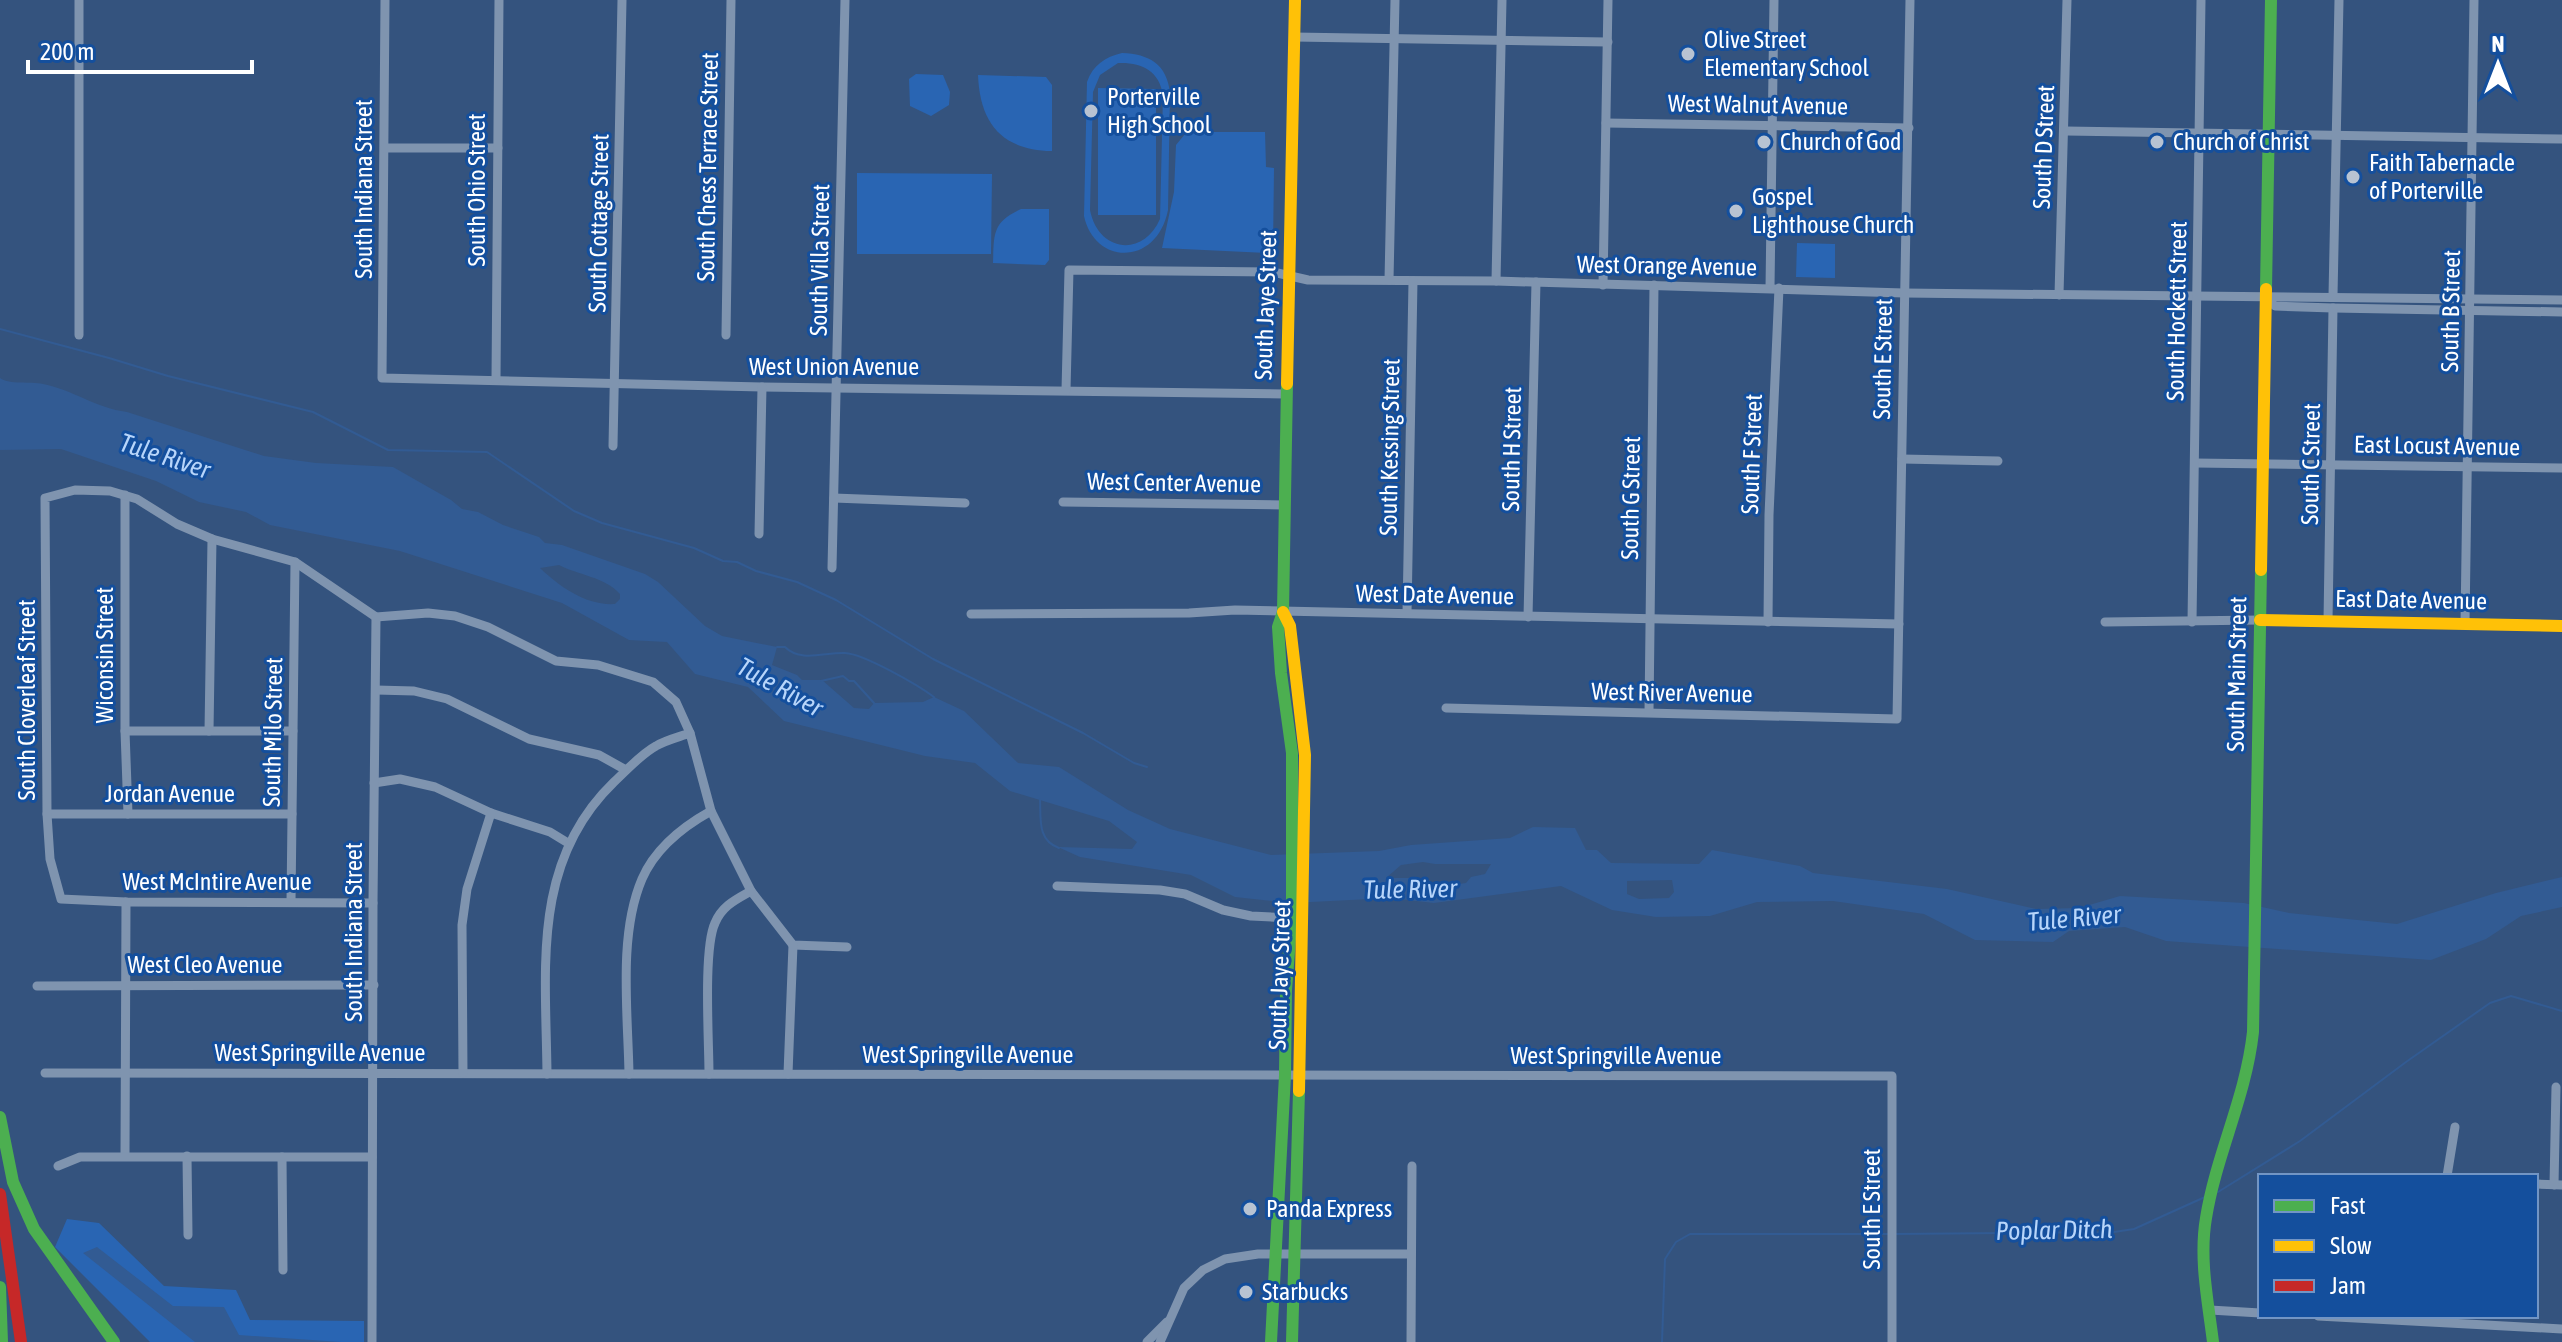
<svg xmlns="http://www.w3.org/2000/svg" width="2562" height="1342" font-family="'Asap Condensed',sans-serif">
  <rect width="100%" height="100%" fill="#34537e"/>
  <g fill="#2965b3" fill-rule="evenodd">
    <path d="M1122 53C1149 54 1167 64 1170 93L1168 210C1157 266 1095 266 1084 216L1087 82C1093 65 1105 57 1122 53ZM1118 63C1141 62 1159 70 1163 95L1160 219C1143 258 1098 252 1090 210L1093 92 1100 75Z"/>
    <path d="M916 74 943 75 950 92 949 105 931 116 910 106 909 79Z"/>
    <path d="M978 75 1046 77 1052 85V151C1001 150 980 123 978 75Z"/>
    <path d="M1098 88 1156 89V215H1098Z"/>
    <path d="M1204 132H1265L1266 167 1274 168 1273 248 1267 253 1162 248 1174 192 1176 145 1185 134Z"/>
    <path d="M857 173 992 174 991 254H857Z"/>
    <path d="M1021 209H1049V260L1045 265 993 263C994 234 992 222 1021 209Z"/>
    <path d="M1797 243 1835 244V278L1796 277Z"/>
    <path d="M67 1219 99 1223 164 1286 236 1290 250 1320 364 1321V1342H150L55 1247Z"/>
  </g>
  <g fill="#325b93" fill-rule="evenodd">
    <path d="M0 378C10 385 30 381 43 384 73 390 96 408 127 412L264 456 316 463 393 467 451 500 462 509 478 512 503 525 539 537 545 543 562 545 645 574 658 582 705 626 722 636 777 647 772 665 797 675 802 680H822L854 708 869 709 874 703 923 702 934 697 964 711 1018 763 1059 767 1128 810 1170 829 1271 855 1379 851 1411 845 1510 838 1533 827 1575 828 1586 850H1597L1611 863 1699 864 1712 850 1800 866 1813 873 1947 889 2036 909 2079 908 2120 896 2244 903 2289 913 2397 924 2496 893 2562 877V907L2521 916 2486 939 2431 960 2166 941 2125 927 2069 931 2053 942 1975 940 1924 914 1833 901 1757 902 1710 916 1656 917 1612 910 1561 886 1434 903 1390 898 1291 903 1235 897 1191 875 1080 857 1058 847 1132 849 1137 842 1109 821 1010 791 975 763 925 756 784 721 748 687 695 674 667 642 629 640 562 603 400 551 270 525 246 512 199 502 156 481 61 449 0 450ZM559 565C578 575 605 577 620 594V599L615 604C587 606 560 587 540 568ZM1423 862 1435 864H1491L1485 874 1471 877 1466 883 1446 886 1413 878H1386L1401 865ZM1672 880 1674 892 1669 898 1639 899 1627 894V881Z"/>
    <path d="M97 1247 173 1306 224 1307 239 1335 341 1342H195L83 1253Z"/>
  </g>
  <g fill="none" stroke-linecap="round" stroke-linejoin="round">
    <g stroke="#325b93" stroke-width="2">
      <path d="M0 329 109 358 168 376 313 412 388 450 487 452 574 511 602 523 694 548 723 561 737 562 756 571 797 582 836 600 933 659 1083 733 1134 763 1147 767"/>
      <path d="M777 647H785C801 663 825 652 845 653 864 654 918 685 934 697V699"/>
      <path d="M821 681 843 676 849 681H854L874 703"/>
      <path d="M1040 799C1041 819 1037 840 1059 848"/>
      <path d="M2218 1192 2300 1141 2406 1062 2490 1003 2511 996 2562 1011"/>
      <path d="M1894 1234 2114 1232 2134 1229 2205 1197"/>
      <path d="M1662 1342 1665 1259 1676 1242 1690 1234H1888"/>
    </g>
    <g stroke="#7f94af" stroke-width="9">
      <path d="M385 0 382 378 762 387 1285 394"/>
      <path d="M1294 37 1608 42"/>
      <path d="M1606 123 1909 128"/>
      <path d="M2066 131 2562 139"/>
      <path d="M385 148H498"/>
      <path d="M1389 280 1395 0"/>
      <path d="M1496 281 1502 0"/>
      <path d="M1603 285 1608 0"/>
      <path d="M1770 288 1774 0"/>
      <path d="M2059 295 2067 0"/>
      <path d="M2333 296 2339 0"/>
      <path d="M2266 298 2275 306 2333 308 2562 312"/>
      <path d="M79 335V0"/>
      <path d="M726 335 731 0"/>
      <path d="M496 380 499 0"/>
      <path d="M1066 390 1069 270 1273 272 1308 280 1496 281 1904 293 2562 300"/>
      <path d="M613 446 622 0"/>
      <path d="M1902 459 1998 461"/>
      <path d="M2195 463 2562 468"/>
      <path d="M125 495V731L128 814"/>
      <path d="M834 498 965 503"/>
      <path d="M1063 502 1285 505"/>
      <path d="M759 534 762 387"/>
      <path d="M832 568 845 0"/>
      <path d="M1407 613 1413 281"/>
      <path d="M971 614 1189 613 1235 610 1899 624"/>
      <path d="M1528 617 1536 282"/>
      <path d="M2328 621 2333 308"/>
      <path d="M1768 622 1769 515 1779 288"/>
      <path d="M2105 622 2260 620"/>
      <path d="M2192 622 2201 0"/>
      <path d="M2465 623 2474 0"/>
      <path d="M376 690 414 691 447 699 529 739 599 755 626 770"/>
      <path d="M1446 708 1897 719 1910 0"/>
      <path d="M1649 712 1654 285"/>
      <path d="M125 731H293"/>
      <path d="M209 731 212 539"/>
      <path d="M374 783 400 779 435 787 491 813 550 832 568 843"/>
      <path d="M47 814H292"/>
      <path d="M1057 886 1160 890 1185 894 1223 910 1251 916 1291 918"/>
      <path d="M291 902 295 562"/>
      <path d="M373 903 126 902 61 899 50 859 47 814 45 498 75 490 110 491 137 499 177 524 212 539 295 562 376 617 428 613 455 616 488 627 556 661 598 665 653 682 676 702 690 733 711 811 751 891 793 945 847 947"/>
      <path d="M37 986 374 985"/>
      <path d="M45 1073 1892 1076V1342"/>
      <path d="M463 1073 462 925 467 889 491 813"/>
      <path d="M547 1074C546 968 531 862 614 782 627 770 641 754 656 746 666 740 679 737 690 733"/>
      <path d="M629 1074C628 1013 618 935 642 879 655 849 684 826 711 811"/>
      <path d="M709 1074C709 1041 703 949 715 923 722 906 735 900 751 891"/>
      <path d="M788 1074 793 945"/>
      <path d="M125 1156 126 902"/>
      <path d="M187 1156 188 1235"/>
      <path d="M282 1157 283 1270"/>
      <path d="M58 1166 80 1157H372"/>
      <path d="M2447 1176 2455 1127"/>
      <path d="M2536 1184 2562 1185"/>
      <path d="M2554 1185 2556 1087"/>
      <path d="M2210 1310 2260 1313"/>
      <path d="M2318 1316 2562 1329"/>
      <path d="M372 1342 373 903 376 617"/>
      <path d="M1147 1342 1167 1322"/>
      <path d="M1160 1342 1184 1288 1203 1270 1225 1259 1258 1254H1411"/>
      <path d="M1411 1342 1412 1166"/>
    </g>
    <g stroke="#4caf50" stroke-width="12">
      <path d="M2266 289 2271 0"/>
      <path d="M0 1117 13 1182 34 1229 114 1342"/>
      <path d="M0 1287 2 1342"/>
      <path d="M1271 1342 1285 1075 1286 990 1292 913V753L1281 673 1278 627 1283 612 1287 384"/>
      <path d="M1292 1342 1299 1091"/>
      <path d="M2213 1342C2208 1301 2199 1259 2206 1218 2216 1155 2246 1097 2253 1032L2261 570"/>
    </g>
    <g stroke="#ffc107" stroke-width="12">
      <path d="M1287 384 1295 0"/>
      <path d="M2261 570 2266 289"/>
      <path d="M1283 612 1290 626 1305 755 1299 1091"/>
      <path d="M2260 620 2562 626"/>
    </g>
    <path stroke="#c62828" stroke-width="12" d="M0 1194 21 1342"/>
  </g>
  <g fill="#b8c3d2" stroke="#144f9d" stroke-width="3">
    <circle cx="1688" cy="54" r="8"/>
    <circle cx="1091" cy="111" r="8"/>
    <circle cx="1764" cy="142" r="8"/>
    <circle cx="2157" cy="142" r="8"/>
    <circle cx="2353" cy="177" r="8"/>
    <circle cx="1736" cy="211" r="8"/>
    <circle cx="1250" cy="1209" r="8"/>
    <circle cx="1246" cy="1292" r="8"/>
  </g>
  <g text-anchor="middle" stroke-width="6" stroke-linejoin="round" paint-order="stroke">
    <g font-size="24" fill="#fff" stroke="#144f9d" text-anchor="start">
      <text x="1704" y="48">Olive Street<tspan x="1704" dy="28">Elementary School</tspan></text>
      <text x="1107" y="105">Porterville<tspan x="1107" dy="28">High School</tspan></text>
      <text x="1780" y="150">Church of God</text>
      <text x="2173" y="150">Church of Christ</text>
      <text x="2369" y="171">Faith Tabernacle<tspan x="2369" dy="28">of Porterville</tspan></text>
      <text x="1752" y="205">Gospel<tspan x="1752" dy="28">Lighthouse Church</tspan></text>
      <text x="1266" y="1217">Panda Express</text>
      <text x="1262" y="1300">Starbucks</text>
    </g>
    <g font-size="24" fill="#fff" stroke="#144f9d">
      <text transform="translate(1758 105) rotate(1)" y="8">West Walnut Avenue</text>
      <text transform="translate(2044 147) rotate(-88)" y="8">South D Street</text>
      <text transform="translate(708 167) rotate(-89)" y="8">South Chess Terrace Street</text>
      <text transform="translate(364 189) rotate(-90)" y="8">South Indiana Street</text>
      <text transform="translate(477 190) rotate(-90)" y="8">South Ohio Street</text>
      <text transform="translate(599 223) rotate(-89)" y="8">South Cottage Street</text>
      <text transform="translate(820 260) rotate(-89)" y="8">South Villa Street</text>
      <text transform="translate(1667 266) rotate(1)" y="8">West Orange Avenue</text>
      <text transform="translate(1266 305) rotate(-88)" y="8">South Jaye Street</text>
      <text transform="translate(2177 311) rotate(-89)" y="8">South Hockett Street</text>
      <text transform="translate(2451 311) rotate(-89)" y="8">South B Street</text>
      <text transform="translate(1883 359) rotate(-89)" y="8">South E Street</text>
      <text x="834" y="375">West Union Avenue</text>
      <text transform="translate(2437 446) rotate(1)" y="8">East Locust Avenue</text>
      <text transform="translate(1390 447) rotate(-89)" y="8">South Kessing Street</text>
      <text transform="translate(1512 449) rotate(-89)" y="8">South H Street</text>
      <text transform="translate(1752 454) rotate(-88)" y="8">South F Street</text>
      <text transform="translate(2311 464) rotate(-89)" y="8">South C Street</text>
      <text transform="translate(1174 483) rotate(1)" y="8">West Center Avenue</text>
      <text transform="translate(1631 498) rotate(-89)" y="8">South G Street</text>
      <text transform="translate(1435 595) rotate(1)" y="8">West Date Avenue</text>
      <text transform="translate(2411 600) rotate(1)" y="8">East Date Avenue</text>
      <text transform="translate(105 655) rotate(-90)" y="8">Wiconsin Street</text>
      <text transform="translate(2237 674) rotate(-89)" y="8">South Main Street</text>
      <text transform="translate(1672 693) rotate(1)" y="8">West River Avenue</text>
      <text transform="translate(27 700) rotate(-90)" y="8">South Cloverleaf Street</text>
      <text transform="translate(273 732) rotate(-89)" y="8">South Milo Street</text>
      <text x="170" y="802">Jordan Avenue</text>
      <text x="217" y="890">West McIntire Avenue</text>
      <text transform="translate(354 932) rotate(-90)" y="8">South Indiana Street</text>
      <text x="205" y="973">West Cleo Avenue</text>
      <text transform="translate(1280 975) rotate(-88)" y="8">South Jaye Street</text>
      <text x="320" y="1061">West Springville Avenue</text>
      <text x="968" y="1063">West Springville Avenue</text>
      <text x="1616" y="1064">West Springville Avenue</text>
      <text transform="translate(1872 1209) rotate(-90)" y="8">South E Street</text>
    </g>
    <g font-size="26" font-style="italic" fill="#b7d5fa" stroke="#144f9d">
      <text transform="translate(165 456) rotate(18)" y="9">Tule River</text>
      <text transform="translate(780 687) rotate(29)" y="9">Tule River</text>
      <text transform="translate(1410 889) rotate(-1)" y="9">Tule River</text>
      <text transform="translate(2074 918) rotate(-5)" y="9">Tule River</text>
      <text transform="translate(2054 1230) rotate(-1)" y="9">Poplar Ditch</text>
    </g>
  </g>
  <rect x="2258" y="1174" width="280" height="144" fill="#144f9d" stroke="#7295c4" stroke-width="2"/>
  <rect x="2274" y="1200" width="40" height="12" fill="#4caf50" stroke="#7295c4" stroke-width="2"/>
  <text x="2330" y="1214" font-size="24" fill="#ffffff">Fast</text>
  <rect x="2274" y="1240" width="40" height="12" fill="#ffc107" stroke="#7295c4" stroke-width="2"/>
  <text x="2330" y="1254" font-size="24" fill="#ffffff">Slow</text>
  <rect x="2274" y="1280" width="40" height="12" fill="#c62828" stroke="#7295c4" stroke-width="2"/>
  <text x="2330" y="1294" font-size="24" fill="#ffffff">Jam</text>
  <g transform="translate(2498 64)" stroke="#144f9d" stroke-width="6" paint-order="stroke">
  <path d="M0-6L14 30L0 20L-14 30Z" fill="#ffffff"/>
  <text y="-12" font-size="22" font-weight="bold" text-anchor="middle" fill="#ffffff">N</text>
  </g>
  <path d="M28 60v12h224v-12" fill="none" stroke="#ffffff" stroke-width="4"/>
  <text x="40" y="60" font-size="24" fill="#ffffff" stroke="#144f9d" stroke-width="6" paint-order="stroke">200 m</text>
</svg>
